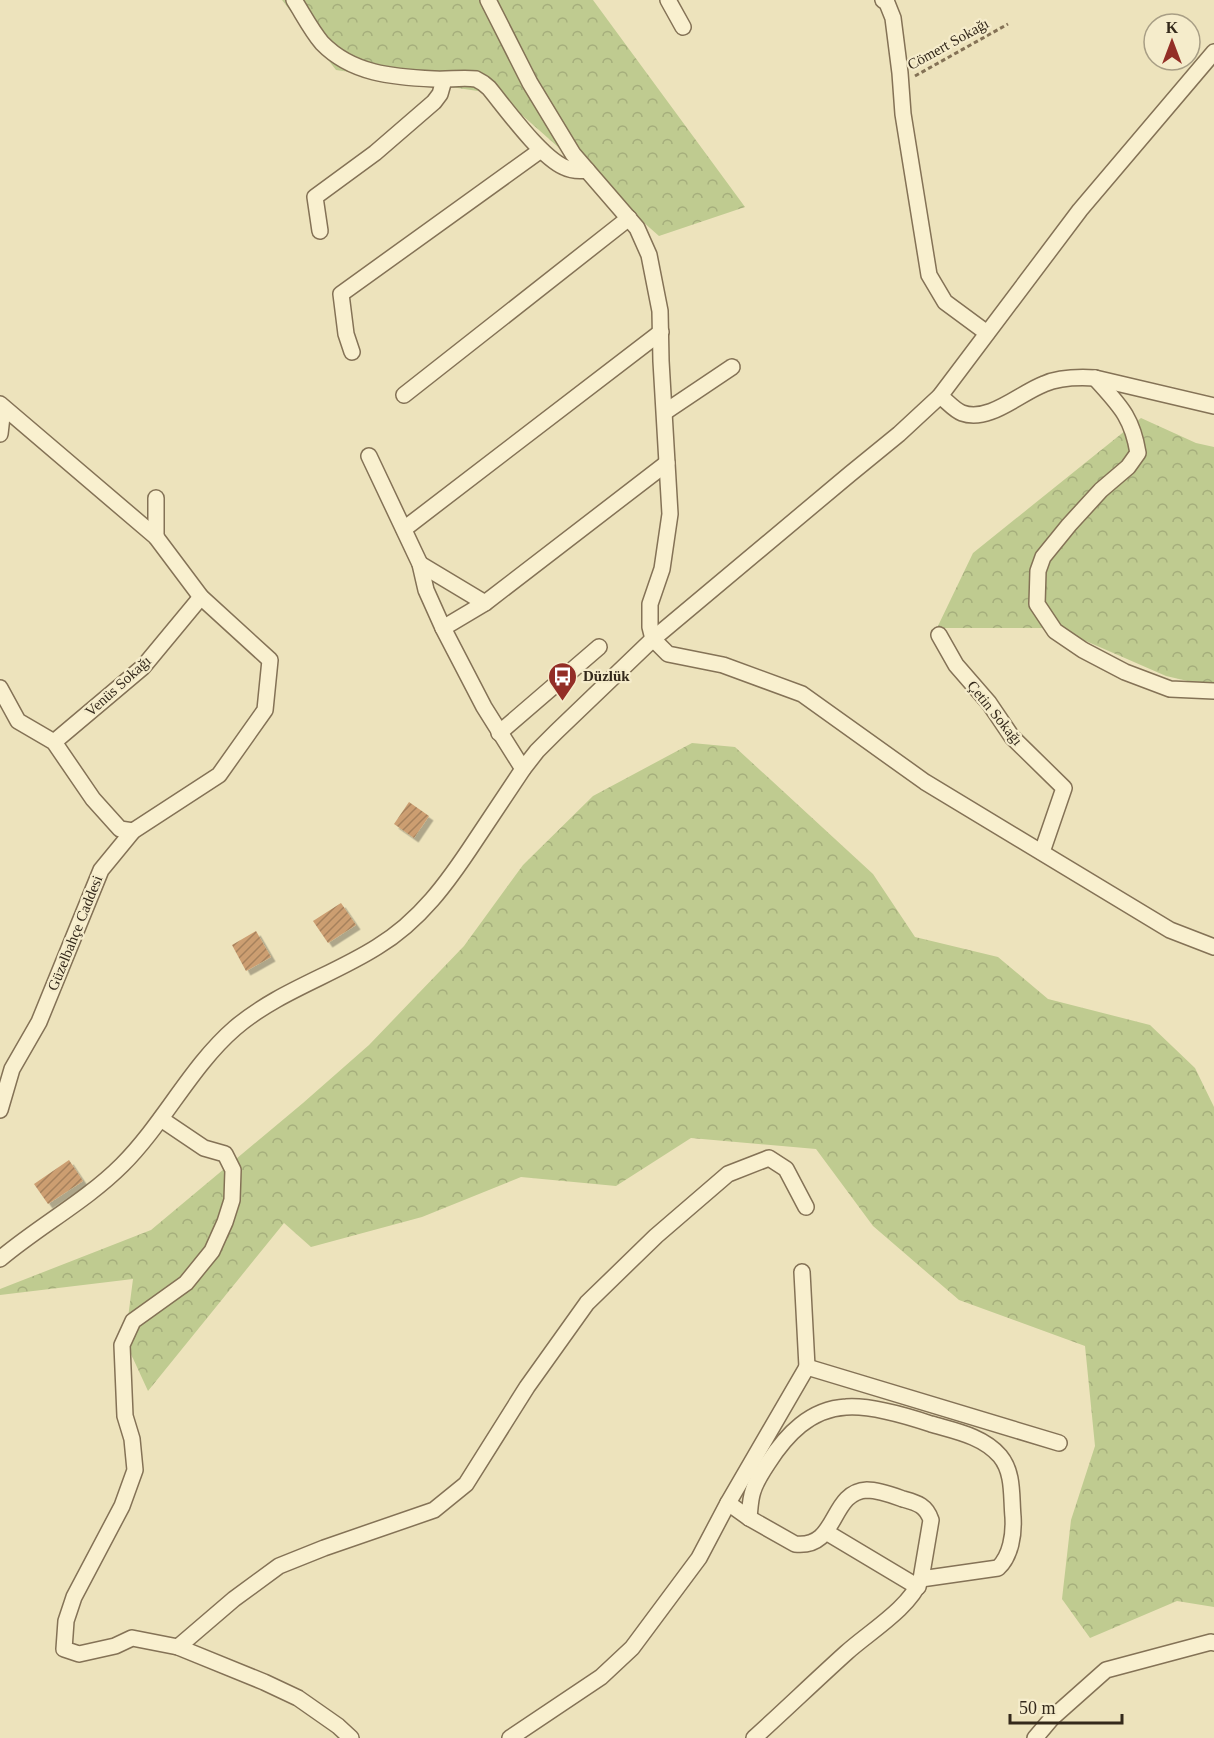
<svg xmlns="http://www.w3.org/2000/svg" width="1214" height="1738" font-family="'Times New Roman',serif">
  <defs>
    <pattern id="forest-crowns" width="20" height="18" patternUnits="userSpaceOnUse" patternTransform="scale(1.5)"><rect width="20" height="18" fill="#bfcb90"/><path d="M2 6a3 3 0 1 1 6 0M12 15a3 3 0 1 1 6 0" fill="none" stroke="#a5ae7c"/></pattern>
    <pattern id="building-hatch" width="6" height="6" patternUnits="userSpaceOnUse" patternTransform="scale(1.5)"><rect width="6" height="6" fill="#cc9e71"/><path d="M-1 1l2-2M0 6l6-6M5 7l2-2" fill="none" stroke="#a6815c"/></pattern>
    <filter id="shadow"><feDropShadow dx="4.5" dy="4.5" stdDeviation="0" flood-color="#0004"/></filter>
  </defs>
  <rect width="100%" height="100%" fill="#ede3bc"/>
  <g fill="url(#forest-crowns)">
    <path d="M282 0H593L745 207 659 236 498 94 336 70Z"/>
    <path d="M1141 418 1196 443 1214 447V687L1166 676 1056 628H937L973 553Z"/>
    <path d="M692 743 735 747 873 874 915 937 998 957 1048 999 1150 1025 1195 1068 1214 1107V1607L1177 1601 1090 1638 1062 1599 1071 1520 1095 1446 1085 1346 959 1300 873 1226 816 1149 691 1138 616 1186 521 1177 422 1217 311 1247 284 1223 148 1391 125 1341 133 1279 0 1295V1289L151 1230 303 1103 369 1045 464 946 523 865 593 796Z"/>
  </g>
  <g fill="url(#building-hatch)" filter="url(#shadow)">
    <path d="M409 802 429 816 414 838 394 824Z"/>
    <path d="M341 903 356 925 328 943 313 921Z"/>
    <path d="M256 931 271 957 246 971 232 945Z"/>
    <path d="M69 1160 83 1181 48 1204 34 1184Z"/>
  </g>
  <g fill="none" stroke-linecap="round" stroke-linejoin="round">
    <defs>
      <g id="minor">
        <path d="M294 0C303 14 311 30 322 43 352 74 393 77 434 79 448 80 462 77 476 79L483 83 489 88C507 110 540 156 564 167 572 171 579 171 587 170"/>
        <path d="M488 0 530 83 573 154 637 228 649 255 660 311 661 361 670 514 662 569 650 604V627L653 639 668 654 723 665 802 694 925 782 1170 930 1214 947"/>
        <path d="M668 0 683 27"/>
        <path d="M883 0 887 3 893 18 900 73 903 114 929 275 945 302 987 333"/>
        <path d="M320 231 315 197 375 153 434 102 440 94 444 80"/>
        <path d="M352 352 346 334 341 294 541 150"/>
        <path d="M1095 378C1119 405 1132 416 1138 453L1128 467 1101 490 1069 525 1043 557 1038 571 1037 604 1055 631 1083 650 1125 672 1170 689 1214 691"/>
        <path d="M404 395 629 218"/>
        <path d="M940 396C947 401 954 410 962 413 989 423 1020 393 1044 384 1060 377 1078 377 1095 378L1214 406"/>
        <path d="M0 404 156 537 201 597 270 660 265 710 219 775 133 831 101 870 39 1022 12 1069 0 1110"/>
        <path d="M665 412 732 367"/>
        <path d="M0 434 3 408"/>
        <path d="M369 456 420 564 426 590 443 628 484 707 523 769"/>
        <path d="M404 529 661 332"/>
        <path d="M156 537V498"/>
        <path d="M420 564 485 603"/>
        <path d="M443 628 485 603 667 463"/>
        <path d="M939 635 956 665 989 703 1012 737 1064 788 1042 852"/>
        <path d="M0 688 18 721 54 742 93 799 120 829 133 831"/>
        <path d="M499 733 599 647"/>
        <path d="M54 742 143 667 201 597"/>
        <path d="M161 1119 204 1148 225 1154 233 1170 232 1200 225 1222 212 1251 186 1283 133 1321 122 1345 125 1416 132 1439 135 1470 122 1506 74 1597 66 1621 64 1649 79 1654 115 1646 132 1638 178 1647 264 1682 298 1698 338 1726 351 1738"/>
        <path d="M0 1259C39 1226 86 1201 122 1165 164 1123 191 1066 235 1028 277 992 331 976 377 947 420 921 448 882 475 841 491 817 507 793 523 769L537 751 556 732 653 639 850 474 899 434 940 396 1080 210 1214 52"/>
        <path d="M802 1272 807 1367"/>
        <path d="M728 1503 749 1518 795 1544C839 1549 829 1492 867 1490 879 1490 892 1495 903 1499 917 1503 926 1505 931 1520L921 1579C909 1609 869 1632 846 1653 815 1681 785 1710 754 1738"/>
        <path d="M749 1518C750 1509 750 1500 753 1491 756 1481 762 1472 768 1463 786 1435 810 1409 846 1407 871 1405 907 1416 931 1424 955 1431 983 1436 1000 1456 1014 1473 1011 1496 1013 1517 1014 1534 1011 1556 998 1568L921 1579"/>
        <path d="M826 1532 918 1587"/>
        <path d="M178 1647 234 1599 279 1566 324 1548 434 1510 466 1484 527 1387 587 1303 656 1236 728 1174 769 1158 786 1169 806 1207"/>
        <path d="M510 1738 601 1677 632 1648 699 1558 728 1503 807 1367 1059 1443"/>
        <path d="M1035 1738 1052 1718 1106 1670 1211 1642 1214 1643"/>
      </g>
    </defs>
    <use href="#minor" stroke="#847256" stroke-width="18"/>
    <path stroke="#847256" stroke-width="3" stroke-dasharray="4.5 3" stroke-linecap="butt" d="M915 76 1008 24"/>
    <use href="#minor" stroke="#f9f0cf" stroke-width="15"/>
  </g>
  <defs>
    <symbol id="bus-pin" viewBox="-11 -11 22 30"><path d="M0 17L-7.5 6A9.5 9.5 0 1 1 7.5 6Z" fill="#932e26" stroke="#f5eccb"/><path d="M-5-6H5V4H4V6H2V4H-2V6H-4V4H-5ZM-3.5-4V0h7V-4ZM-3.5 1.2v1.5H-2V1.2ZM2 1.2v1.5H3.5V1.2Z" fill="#fff"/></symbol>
  </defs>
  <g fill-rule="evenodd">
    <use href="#bus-pin" x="546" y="660" width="33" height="45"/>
  </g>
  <g text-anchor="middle" stroke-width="4.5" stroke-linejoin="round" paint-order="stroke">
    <g font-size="15" fill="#34291b" stroke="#f5eccb">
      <text transform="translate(948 44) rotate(-29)" y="5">Cömert Sokağı</text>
      <text transform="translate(118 686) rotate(-42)" y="5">Venüs Sokağı</text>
      <text transform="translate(995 713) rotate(51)" y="5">Çetin Sokağı</text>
      <text transform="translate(75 933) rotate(-68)" y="5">Güzelbahçe Caddesi</text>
    </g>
    <g font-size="15" font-weight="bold" fill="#34291b" stroke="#f5eccb" text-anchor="start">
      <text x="583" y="681">Düzlük</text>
    </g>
  </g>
  <g transform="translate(1172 42)"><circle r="28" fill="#f5eccb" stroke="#a89e85" stroke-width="1.5"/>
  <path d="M0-4.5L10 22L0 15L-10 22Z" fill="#932e26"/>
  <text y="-9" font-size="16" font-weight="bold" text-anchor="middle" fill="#34291b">K</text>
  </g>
  <path d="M1010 1714v9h112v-9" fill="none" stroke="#34291b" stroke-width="3"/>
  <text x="1019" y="1714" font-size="18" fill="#34291b" stroke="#f5eccb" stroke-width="4.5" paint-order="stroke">50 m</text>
</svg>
